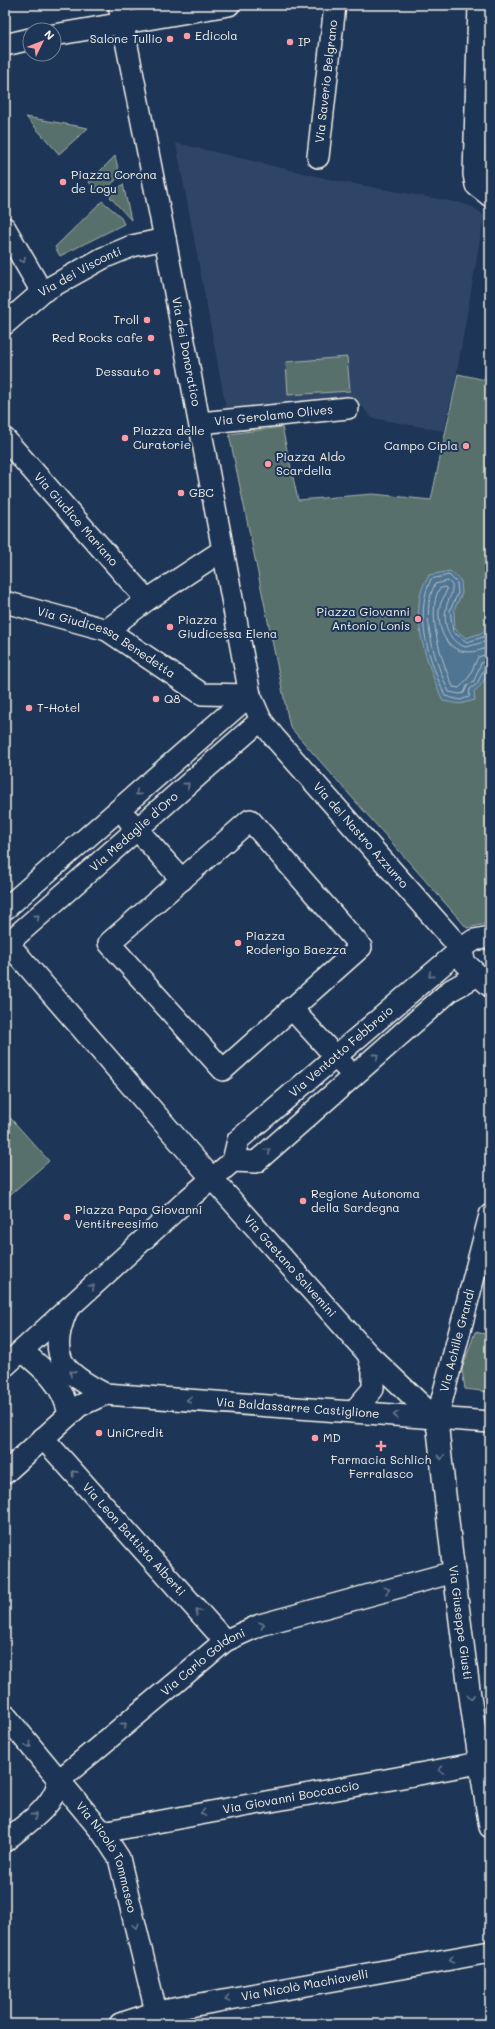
<svg xmlns="http://www.w3.org/2000/svg" width="495" height="2029" font-family="Mali,sans-serif">
  <rect width="100%" height="100%" fill="#1d3557"/>
  <filter id="ink" filterUnits="userSpaceOnUse"><feTurbulence type="fractalNoise" baseFrequency=".025" numOctaves="2"/><feDisplacementMap in="SourceGraphic" scale="8" xChannelSelector="R" yChannelSelector="G"/><feConvolveMatrix kernelMatrix="1 2 1 2 8 2 1 2 1" color-interpolation-filters="sRGB"/></filter>
  <g filter="url(#ink)">
    <path fill="#2f4568" d="M176 143 337 181 461 203 473 207 482 214 484 216 457 372 444 431 372 418 354 397 226 408Z"/>
    <g fill="#59706c" stroke="#a6b0aa">
      <path d="M26 117 88 128 59 154Z"/>
      <path d="M115 156 120 176 103 192 98 193 89 182Z"/>
      <path d="M123 184 131 220 110 197Z"/>
      <path d="M102 201 120 216 124 224 60 256 55 247Z"/>
      <path d="M347 357 350 391 288 395 286 362Z"/>
      <path d="M458 374 490 381V923L467 928 290 727 229 434 282 427 298 500 373 494 431 500Z"/>
      <path d="M5 1112 49 1161 5 1199Z"/>
      <path d="M475 1332 490 1335V1392L465 1389 462 1369Z"/>
    </g>
    <path fill="#507493" stroke="#92a6b5" d="M450 571 461 581 462 593 454 610 455 629 466 638 481 633 490 626C490 647 494 679 474 691L475 700 460 704 443 701C430 670 412 626 421 592 422 587 426 581 429 575Z"/>
    <g fill="none" stroke-linecap="round" stroke-linejoin="round">
      <g stroke="#b2bfc6" stroke-width="1">
        <path d="M490 631 483 637 467 642 453 632 450 610 458 593 457 583 449 575 431 579C413 616 430 661 445 696L460 700 469 697 470 689 477 684 485 667 490 664"/>
        <path d="M490 638 484 642 466 647C449 643 443 624 446 609 447 600 453 595 452 585L448 581 435 584C419 614 435 662 449 692L460 694 464 693 467 686 474 681 481 663 490 659"/>
        <path d="M490 646C459 663 437 642 439 610 440 602 445 596 447 589L445 587 439 589C426 615 442 662 453 687L459 688 469 677 478 657 490 653"/>
      </g>
      <defs>
        <g id="minor">
          <path id="s1" d="M119 5 165 239 250 695 261 720 274 737 454 941 461 949 465 963 490 986"/>
          <path d="M479 5 474 174 476 185 490 196"/>
          <path d="M54 35 229 5"/>
          <path d="M5 45 30 39"/>
          <path id="s2" d="M318 157 335 5"/>
          <path d="M5 228 42 292"/>
          <path id="s3" d="M5 324 42 292 103 258 132 246 165 239"/>
          <path id="s4" d="M200 423 348 408"/>
          <path id="s5" d="M5 439 147 600"/>
          <path id="s6" d="M5 602 107 630 202 694 250 695"/>
          <path d="M107 630 147 600 223 550"/>
          <path d="M128 819 182 880"/>
          <path d="M250 820 361 947 223 1070 109 943Z"/>
          <path d="M5 909 250 695"/>
          <path id="s7" d="M5 940 193 1157 368 1354 435 1418"/>
          <path id="s8" d="M8 943 261 720"/>
          <path d="M291 1008 345 1067"/>
          <path d="M233 1161 256 1162 451 990 478 975"/>
          <path id="s9" d="M67 1310C47 1357 62 1372 105 1394L490 1422"/>
          <path d="M22 1351C44 1369 64 1385 69 1415"/>
          <path id="s10" d="M5 1366 188 1199 233 1161 238 1140 461 949 474 940 490 937"/>
          <path d="M353 1412 373 1389V1371L368 1354"/>
          <path id="s11" d="M435 1418 438 1430C452 1563 468 1696 490 1827"/>
          <path id="s12" d="M435 1418 440 1407 490 1215"/>
          <path id="s13" d="M43 1438 225 1641"/>
          <path d="M5 1473 79 1406 105 1394"/>
          <path id="s14" d="M5 1715 102 1832 119 1858 159 2024"/>
          <path id="s15" d="M102 1832 479 1763"/>
          <path id="s16" d="M5 1841C24 1825 55 1807 58 1781L225 1641 260 1625 454 1572"/>
          <path id="s17" d="M120 2024 157 2012 490 1952"/>
        </g>
      </defs>
      <use href="#minor" stroke="#f4f1e8" stroke-width="24"/>
      <use href="#minor" stroke="#1d3557" stroke-width="21"/>
    </g>
    <defs><path id="oneway-chevron" d="M-2-3.5L2.5 0L-2 3.5" fill="none" stroke-width="1.6" stroke-linecap="round" stroke-linejoin="round"/></defs>
    <g stroke="#68778a">
      <use href="#oneway-chevron" transform="translate(23 260) rotate(60)"/>
      <use href="#oneway-chevron" transform="translate(187 785) rotate(-41)"/>
      <use href="#oneway-chevron" transform="translate(138 793) rotate(139)"/>
      <use href="#oneway-chevron" transform="translate(37 917) rotate(-41)"/>
      <use href="#oneway-chevron" transform="translate(431 975) rotate(140)"/>
      <use href="#oneway-chevron" transform="translate(376 1056) rotate(-41)"/>
      <use href="#oneway-chevron" transform="translate(268 1151) rotate(-41)"/>
      <use href="#oneway-chevron" transform="translate(92 1287) rotate(-42)"/>
      <use href="#oneway-chevron" transform="translate(72 1373) rotate(-136)"/>
      <use href="#oneway-chevron" transform="translate(189 1400) rotate(-176)"/>
      <use href="#oneway-chevron" transform="translate(396 1415) rotate(-176)"/>
      <use href="#oneway-chevron" transform="translate(441 1457) rotate(84)"/>
      <use href="#oneway-chevron" transform="translate(74 1473) rotate(-132)"/>
      <use href="#oneway-chevron" transform="translate(387 1590) rotate(-15)"/>
      <use href="#oneway-chevron" transform="translate(198 1612) rotate(-132)"/>
      <use href="#oneway-chevron" transform="translate(262 1625) rotate(-19)"/>
      <use href="#oneway-chevron" transform="translate(471 1697) rotate(83)"/>
      <use href="#oneway-chevron" transform="translate(124 1725) rotate(-40)"/>
      <use href="#oneway-chevron" transform="translate(29 1745) rotate(51)"/>
      <use href="#oneway-chevron" transform="translate(441 1770) rotate(170)"/>
      <use href="#oneway-chevron" transform="translate(203 1813) rotate(170)"/>
      <use href="#oneway-chevron" transform="translate(34 1816) rotate(-41)"/>
      <use href="#oneway-chevron" transform="translate(136 1926) rotate(76)"/>
      <use href="#oneway-chevron" transform="translate(452 1959) rotate(170)"/>
      <use href="#oneway-chevron" transform="translate(227 1999) rotate(170)"/>
    </g>
  </g>
  <g fill="#ff9aa2" stroke="#1d3557" stroke-width="1.5">
    <circle cx="187" cy="36" r="4"/>
    <circle cx="170" cy="39" r="4"/>
    <circle cx="290" cy="42" r="4"/>
    <circle cx="63" cy="182" r="4"/>
    <circle cx="147" cy="320" r="4"/>
    <circle cx="151" cy="338" r="4"/>
    <circle cx="157" cy="372" r="4"/>
    <circle cx="125" cy="438" r="4"/>
    <circle cx="466" cy="446" r="4"/>
    <circle cx="268" cy="464" r="4"/>
    <circle cx="181" cy="493" r="4"/>
    <circle cx="418" cy="619" r="4"/>
    <circle cx="170" cy="627" r="4"/>
    <circle cx="156" cy="699" r="4"/>
    <circle cx="29" cy="708" r="4"/>
    <circle cx="238" cy="943" r="4"/>
    <circle cx="303" cy="1201" r="4"/>
    <circle cx="67" cy="1217" r="4"/>
    <circle cx="99" cy="1433" r="4"/>
    <circle cx="315" cy="1438" r="4"/>
    <path d="M379 1440h4v4h4v4h-4v4h-4v-4h-4v-4h4z"/>
  </g>
  <g text-anchor="middle" stroke-width="4" stroke-linejoin="round" paint-order="stroke">
    <g font-size="12" fill="#f4f1e8" stroke="#1d3557" text-anchor="start">
      <text x="195" y="40">Edicola</text>
      <text x="162" y="43" text-anchor="end">Salone Tullio</text>
      <text x="298" y="46">IP</text>
      <text x="71" y="179">Piazza Corona<tspan x="71" dy="14">de Logu</tspan></text>
      <text x="139" y="324" text-anchor="end">Troll</text>
      <text x="143" y="342" text-anchor="end">Red Rocks cafe</text>
      <text x="149" y="376" text-anchor="end">Dessauto</text>
      <text x="133" y="435">Piazza delle<tspan x="133" dy="14">Curatorie</tspan></text>
      <text x="458" y="450" text-anchor="end">Campo Cipla</text>
      <text x="276" y="461">Piazza Aldo<tspan x="276" dy="14">Scardella</tspan></text>
      <text x="189" y="497">GBC</text>
      <text x="410" y="616" text-anchor="end">Piazza Giovanni<tspan x="410" dy="14">Antonio Lonis</tspan></text>
      <text x="178" y="624">Piazza<tspan x="178" dy="14">Giudicessa Elena</tspan></text>
      <text x="164" y="703">Q8</text>
      <text x="37" y="712">T-Hotel</text>
      <text x="246" y="940">Piazza<tspan x="246" dy="14">Roderigo Baezza</tspan></text>
      <text x="311" y="1198">Regione Autonoma<tspan x="311" dy="14">della Sardegna</tspan></text>
      <text x="75" y="1214">Piazza Papa Giovanni<tspan x="75" dy="14">Ventitreesimo</tspan></text>
      <text x="107" y="1437">UniCredit</text>
      <text x="323" y="1442">MD</text>
      <text x="381" y="1464" text-anchor="middle">Farmacia Schlich<tspan x="381" dy="14">Ferralasco</tspan></text>
    </g>
    <g font-size="12" fill="#f4f1e8" stroke="#1d3557">
      <text dy="4" stroke="none"><textPath href="#s2" startOffset="76">Via Saverio Belgrano</textPath></text>
      <text dy="4" stroke="none"><textPath href="#s3" startOffset="92">Via dei Visconti</textPath></text>
      <text dy="4" stroke="none"><textPath href="#s1" startOffset="353">Via dei Donoratico</textPath></text>
      <text dy="4" stroke="none"><textPath href="#s4" startOffset="74">Via Gerolamo Olives</textPath></text>
      <text dy="4" stroke="none"><textPath href="#s5" startOffset="107">Via Giudice Mariano</textPath></text>
      <text dy="4" stroke="none"><textPath href="#s6" startOffset="110">Via Giudicessa Benedetta</textPath></text>
      <text dy="4" stroke="none"><textPath href="#s8" startOffset="168">Via Medaglie d'Oro</textPath></text>
      <text dy="4" stroke="none"><textPath href="#s1" startOffset="882">Via del Nastro Azzurro</textPath></text>
      <text dy="4" stroke="none"><textPath href="#s10" startOffset="464">Via Ventotto Febbraio</textPath></text>
      <text dy="4" stroke="none"><textPath href="#s7" startOffset="433">Via Gaetano Salvemini</textPath></text>
      <text dy="4" stroke="none"><textPath href="#s12" startOffset="81">Via Achille Grandi</textPath></text>
      <text dy="4" stroke="none"><textPath href="#s9" startOffset="301">Via Baldassarre Castiglione</textPath></text>
      <text dy="4" stroke="none"><textPath href="#s13" startOffset="136">Via Leon Battista Alberti</textPath></text>
      <text dy="4" stroke="none"><textPath href="#s11" startOffset="206">Via Giuseppe Giusti</textPath></text>
      <text dy="4" stroke="none"><textPath href="#s16" startOffset="270">Via Carlo Goldoni</textPath></text>
      <text dy="4" stroke="none"><textPath href="#s15" startOffset="192">Via Giovanni Boccaccio</textPath></text>
      <text dy="4" stroke="none"><textPath href="#s14" startOffset="177">Via Nicolò Tommaseo</textPath></text>
      <text dy="4" stroke="none"><textPath href="#s17" startOffset="189">Via Nicolò Machiavelli</textPath></text>
    </g>
  </g>
  <rect width="495" height="2029" fill="none" stroke="#1d3557" stroke-width="20"/>
  <rect x="10" y="10" width="475" height="2009" fill="none" stroke="#f4f1e8" stroke-width="1.5" filter="url(#ink)"/>
  <g transform="translate(42 42) rotate(47)"><circle r="19" fill="#1d3557" stroke="#738091"/>
  <path d="M0-3L7 15L0 10L-7 15Z" fill="#ff9aa2"/>
  <text y="-6" font-size="11" font-weight="bold" text-anchor="middle" fill="#f4f1e8">N</text>
  </g>
</svg>
